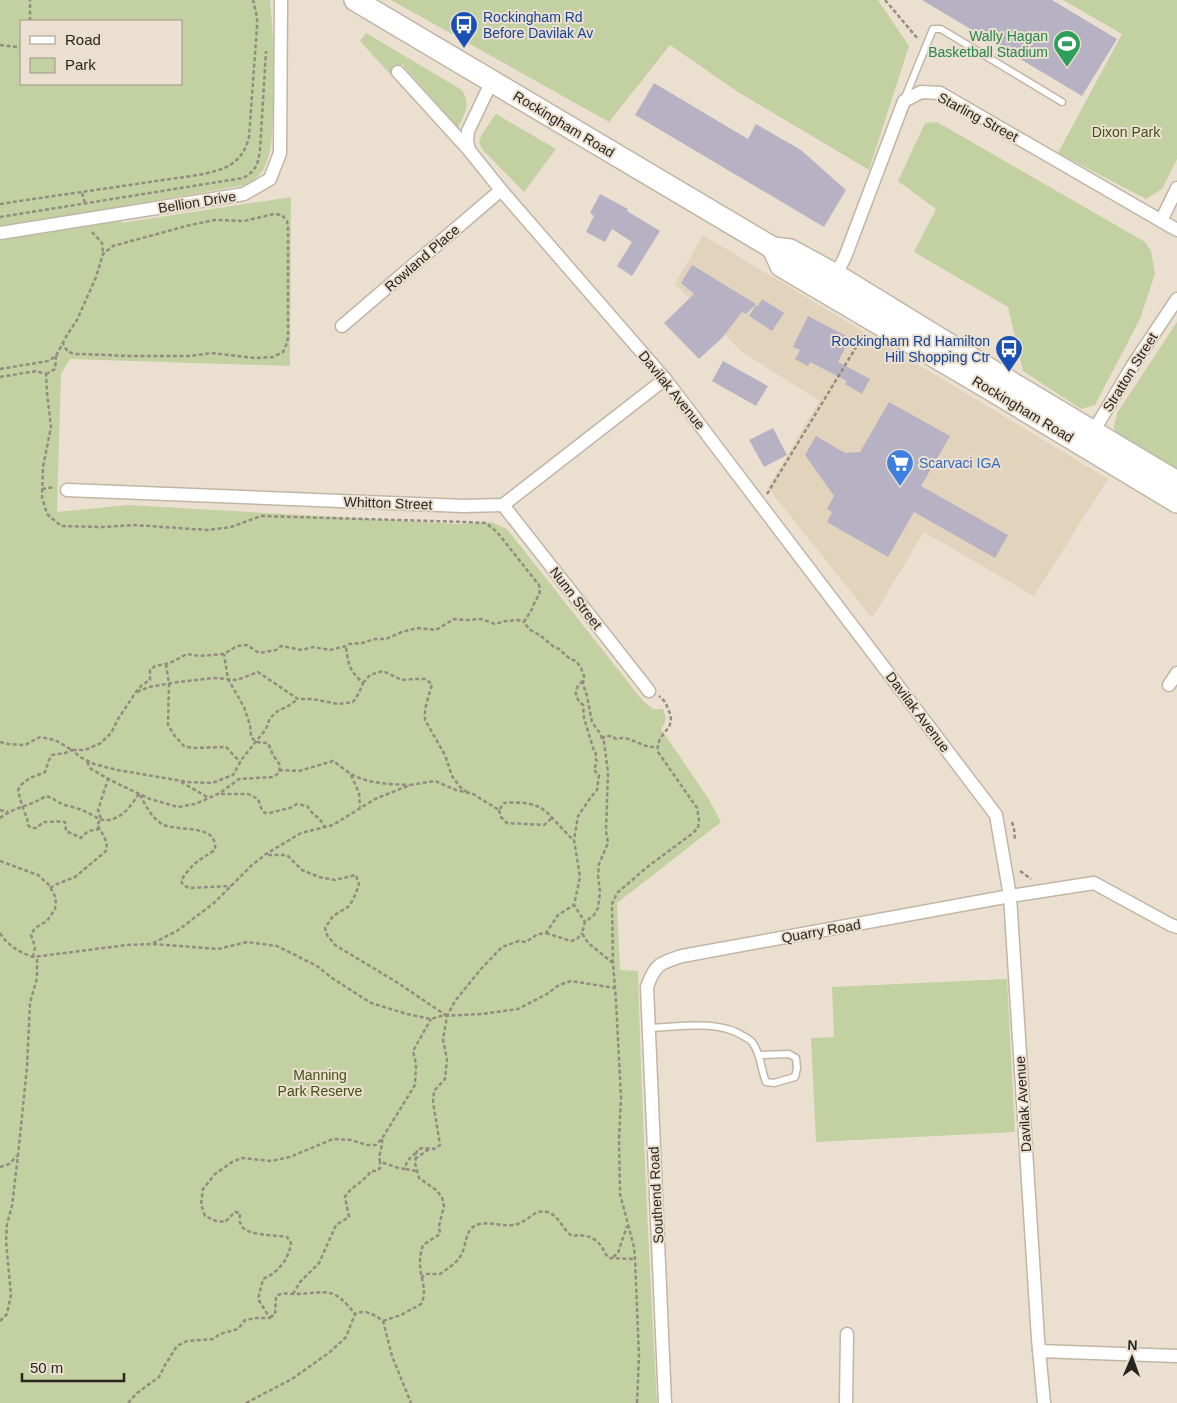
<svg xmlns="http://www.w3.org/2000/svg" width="1177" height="1403" font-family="Helvetica,sans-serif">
  <rect width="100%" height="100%" fill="#ebe0cf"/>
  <path fill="#e2d3bd" d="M703 235 1108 479 1034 596 924 532 872 618 768 488 819 401 741 351 675 284Z"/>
  <g fill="#c3d0a2" fill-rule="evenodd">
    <path d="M0 0H270C274 37 274 74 273 111 272 128 273 145 267 161 263 173 257 179 245 185L124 206 121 223 291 197 290 366 70 359 61 374 57 512 128 505 458 524 491 522 507 529 643 701 653 709H663C666 717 667 722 661 729L708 798 721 822 617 903 620 970 638 971C642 1115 649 1259 657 1403H0ZM21 21H181V84H21Z"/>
    <path d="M391 0H878L909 46 869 170 738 92 670 45 609 122Z"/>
    <path d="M1063 0H1177V159L1162 189 1146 199 1058 153 1122 34Z"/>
    <path d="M366 33 462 90C471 106 465 112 458 128L402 64 391 75 360 41Z"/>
    <path d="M496 114 556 149 524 192 482 149 479 142 482 134Z"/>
    <path d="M937 122 1145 242 1151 251 1155 274 1140 319 1095 405 1081 409 1023 371 1008 307 914 252 936 209 898 181 925 123Z"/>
    <path d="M1177 322V474L1116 438 1114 426 1117 413Z"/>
    <path d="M1007 979 1015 1132 816 1142 811 1038 834 1037 832 987Z"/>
  </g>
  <g fill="#b6b2c4">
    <path d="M922 0H1052L1117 39 1082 96Z"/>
    <path d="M654 83 748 139 756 124 801 150 846 190 824 227 635 115Z"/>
    <path d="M600 194 628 209 627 211 660 231 632 276 617 266 632 242 612 229 605 242 586 232 594 216 590 213Z"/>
    <path d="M692 265 756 304 746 314 742 312 722 338 699 359 664 323 694 294 681 283Z"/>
    <path d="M762 299 784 313 772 331 749 316 756 305 758 306Z"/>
    <path d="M808 316 850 338 838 362 870 379 862 394 845 384 847 381 810 362 808 366 795 359 800 350 793 347Z"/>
    <path d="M723 361 768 386 756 406 712 381Z"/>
    <path d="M889 402 950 436 921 486 1008 535 995 558 914 512 888 557 827 522 832 512 827 509 834 496 805 455 816 436 845 453 860 452Z"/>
    <path d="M773 428 787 455 764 467 749 440Z"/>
  </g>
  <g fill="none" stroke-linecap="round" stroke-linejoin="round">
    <defs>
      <g id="lane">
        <path d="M904 100 933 29H941L1062 102"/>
        <path d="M649 1028C680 1027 718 1019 745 1037 749 1039 752 1041 754 1045 761 1056 761 1070 766 1082L774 1083 795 1077 797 1068 796 1058 789 1054 759 1055"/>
      </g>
      <g id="street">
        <path d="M398 72 469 150"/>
        <path d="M492 81 468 131 467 141 469 150 501 190 665 379 996 815 1010 896 1038 1339 1044 1403"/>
        <path d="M1161 221 1177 188"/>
        <path d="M0 233 244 194 270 179 280 153 281 0"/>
        <path d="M833 280 845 257 904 101 921 92 940 93 1177 230"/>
        <path d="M342 326 501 190"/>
        <path d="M1090 437 1133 365 1177 299"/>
        <path d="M67 490 464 506 503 505 665 379"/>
        <path d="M503 505 649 691"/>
        <path d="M1169 685 1177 673"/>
        <path d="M1039 1351 1177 1356"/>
        <path d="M665 1403 647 987C655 964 660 963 682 956L1010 896 1094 883 1171 925 1177 927"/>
        <path d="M846 1403 847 1334"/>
      </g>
      <g id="primary">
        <path d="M355 0 773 248 790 250 836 275 1002 377 1177 482"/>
        <path d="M773 248 781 266 993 391 1177 502"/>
      </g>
    </defs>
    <use href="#lane" stroke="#c1b6a6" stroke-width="9"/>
    <use href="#street" stroke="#c1b6a6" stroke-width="15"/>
    <use href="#primary" stroke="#c1b6a6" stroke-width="24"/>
    <g stroke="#948c80" stroke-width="2.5" stroke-dasharray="4 2.5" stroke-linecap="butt">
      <path d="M885 0 918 39"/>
      <path d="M30 21V0"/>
      <path d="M0 45 16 47 21 46"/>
      <path d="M82 193 85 203"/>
      <path d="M0 204C52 196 104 189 156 181 175 178 214 175 230 165 241 158 246 149 249 137L257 27V17L253 0"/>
      <path d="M0 217 243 178C256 171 258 164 260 150L266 51"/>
      <path d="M92 232 102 243 103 254"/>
      <path d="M0 369 48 361 56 356 67 335 77 320 96 277 103 254 113 246 190 225 215 220 244 221 274 214 282 215 287 221 288 228V338L287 343 283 352 273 357 255 358 212 353 190 356H128L84 354H76L68 352 63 344"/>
      <path d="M46 374 55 369 56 356"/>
      <path d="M0 377 36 371 46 374 47 393 51 427 43 467 42 497 47 514 61 526 103 527 134 525 208 530 231 527 261 516 466 522 486 523 497 532 539 585C541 597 538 594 534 604 531 612 528 615 524 622L529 629 541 636 554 647 559 649 570 659 576 661 581 668 584 676 583 684 587 696 592 722 599 732 604 742 608 772 606 831 608 843 599 864 598 875 600 892 598 908 594 915 585 922 582 933 588 943 613 963"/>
      <path d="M42 489 55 487"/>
      <path d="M767 494 864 334"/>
      <path d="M166 664 169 684 168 725 174 735 184 746 192 748 226 747 240 762"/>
      <path d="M583 681C574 687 573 697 583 705L584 718 594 751 596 754 595 758 597 761 594 770 599 775 597 790 591 797 578 816 574 840 580 877 574 905 585 922"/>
      <path d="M363 683 370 675 383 671 402 680 413 679H425L432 684 425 709V720L445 755 452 776 460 787 467 792"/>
      <path d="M137 692 149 687 178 682 214 678 237 680 258 672 298 699H312L339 704 353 702 359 693 363 683C349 670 348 664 346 646"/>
      <path d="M602 739 605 736H612L616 739C630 734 642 749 657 747"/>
      <path d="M0 742 8 744 25 745 40 737 55 740 72 750H85L101 743 111 733 118 719 136 692 142 685 150 680V670L155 666 170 663 187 654 200 656 224 654 237 646 247 645 259 653 276 650 281 646 302 650 313 647 330 650 346 646 349 644 362 643 375 639H386L402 632 417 628 436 630 454 619 467 620 481 619 495 624 506 621 518 620 524 622"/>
      <path d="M87 762 91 769 116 783 150 799 178 807 195 804 220 793 239 779 273 777 279 773 280 765 273 755 268 743 256 742 251 737 250 725 244 707 228 679 224 654"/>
      <path d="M279 770 299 771 333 761C339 765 347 772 353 775 370 784 390 784 409 785"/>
      <path d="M351 775 359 793 360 807"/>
      <path d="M181 782 209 798"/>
      <path d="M221 794H248L258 799 262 810 265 813H269L290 808 297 804 307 806 314 815 319 818 325 827"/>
      <path d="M140 795C145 805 153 820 164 825 180 832 218 823 215 850 199 860 191 864 181 881L183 885 189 888 231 886"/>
      <path d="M0 810 8 812"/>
      <path d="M499 810 501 817 507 823 544 825 552 818"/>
      <path d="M0 818C14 807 31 806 46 796 54 798 57 802 64 805 68 806 74 807 79 809 86 811 93 816 100 819 117 825 132 806 139 793"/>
      <path d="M1012 822 1014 829 1015 841"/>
      <path d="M100 829C92 830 86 831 81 838L66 831 65 822C59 821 49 822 43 822L37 828H31L28 825C28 818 25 815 23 808 21 803 20 797 18 791 22 779 34 777 45 772L49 760 52 755 65 753 72 750 80 757 94 764 117 770 188 782 212 783 233 775 242 759 266 729 270 718 279 710 287 707 298 699"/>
      <path d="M268 855H287L302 870 319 877 335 880 356 875 359 885 353 900 348 907 333 916 325 928 327 935 335 945 398 983 447 1016"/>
      <path d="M0 861 38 875 49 885 56 898 55 909 47 921 35 928 31 935 35 947 33 957"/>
      <path d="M1020 871 1031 879"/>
      <path d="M50 888 57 884 75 877 106 851C109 842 102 833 97 825L101 819 98 810 108 779"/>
      <path d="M0 933C8 946 19 952 33 957L127 945 152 944 218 949 247 942 277 946 317 966 332 978 371 1003 407 1014 431 1019 441 1016 482 1014 518 1009 547 994 559 985 571 981 615 988"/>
      <path d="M546 933 571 941 577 939 582 933"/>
      <path d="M153 943 177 931 214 903 252 865 266 854 301 833 333 825 375 799 410 785 435 781 456 790 473 794 499 810 504 803C514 802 529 802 539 807 550 812 563 832 574 840"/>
      <path d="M382 1139C383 1148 378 1153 380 1162 389 1164 397 1169 406 1169"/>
      <path d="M416 1153C410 1158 405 1161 406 1169L416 1171"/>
      <path d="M415 1159 429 1149"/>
      <path d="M0 1167 9 1164 17 1156"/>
      <path d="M613 1257 618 1253 627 1226"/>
      <path d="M421 1278 426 1274H440C448 1268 458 1263 462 1253 466 1245 465 1235 472 1228 483 1217 506 1230 520 1223 530 1219 535 1209 547 1212 558 1214 563 1230 572 1236 584 1234 594 1236 602 1247 604 1251 605 1254 609 1258L635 1259"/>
      <path d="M293 1294 300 1282 319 1263 336 1225 349 1217 345 1197C351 1186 364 1182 371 1171H377L380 1168V1162"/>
      <path d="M270 1317 275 1315 276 1296C283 1292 288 1294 296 1294 328 1293 332 1285 355 1314"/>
      <path d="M0 1321 7 1314 11 1295 6 1241 7 1224 12 1206 18 1155 27 1067 30 1003 37 978V956"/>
      <path d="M383 1321 401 1315 421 1304C428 1292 420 1277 420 1264 420 1257 421 1251 423 1245L440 1234 439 1226 444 1206 442 1197 436 1190 419 1178 415 1163 417 1150 422 1148 434 1149 440 1145 433 1102 434 1091 445 1079 447 1059 443 1040 447 1016 455 1001 481 969 502 947 519 941 526 942 538 934 546 933 558 915 574 905"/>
      <path d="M128 1403 137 1393 159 1377 165 1365 177 1346 187 1341 213 1339 220 1334 238 1329 245 1320 256 1318H270L258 1299 263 1279C278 1273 289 1259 291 1243L287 1237C276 1235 246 1236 241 1225 239 1222 240 1217 240 1213L235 1212 225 1222 216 1221 205 1216 201 1204 203 1189 215 1174 232 1162 242 1158 271 1161 290 1157 333 1139 351 1140 367 1145H376L383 1137 415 1085 416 1064 413 1051 431 1019"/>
      <path d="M246 1403 292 1379 330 1352 346 1337 355 1314 361 1312H366L376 1316 383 1321 392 1356 411 1403"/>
      <path d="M637 1403 639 1356 635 1259 634 1247 620 1194 619 1140 621 1098 616 1001 613 963 612 904 617 893 646 868 693 833 698 828 699 820 697 808 658 752C655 731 679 731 668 709 666 703 664 700 659 696"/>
    </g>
    <use href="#lane" stroke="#fff" stroke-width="6"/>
    <use href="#street" stroke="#fff" stroke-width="12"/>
    <use href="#primary" stroke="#fff" stroke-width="21"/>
  </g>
  <defs>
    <symbol id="bus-pin" viewBox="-11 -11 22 30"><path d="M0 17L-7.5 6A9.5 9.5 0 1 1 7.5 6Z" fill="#1a4fb4" stroke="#ebe0cf"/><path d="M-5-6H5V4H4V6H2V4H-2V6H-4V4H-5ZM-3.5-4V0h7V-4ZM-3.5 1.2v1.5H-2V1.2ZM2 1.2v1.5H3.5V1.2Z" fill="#fff"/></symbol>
    <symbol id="stadium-pin" viewBox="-11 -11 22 30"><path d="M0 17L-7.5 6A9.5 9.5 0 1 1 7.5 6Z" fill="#2e9e5b" stroke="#ebe0cf"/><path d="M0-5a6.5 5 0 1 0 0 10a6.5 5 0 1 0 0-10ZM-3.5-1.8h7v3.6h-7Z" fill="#fff"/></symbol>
    <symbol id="supermarket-pin" viewBox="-11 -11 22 30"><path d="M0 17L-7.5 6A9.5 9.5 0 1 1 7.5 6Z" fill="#3f7fe0" stroke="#ebe0cf"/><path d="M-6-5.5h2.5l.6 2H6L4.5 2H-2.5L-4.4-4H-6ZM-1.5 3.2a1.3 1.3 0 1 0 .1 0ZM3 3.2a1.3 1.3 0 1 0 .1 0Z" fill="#fff"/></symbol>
  </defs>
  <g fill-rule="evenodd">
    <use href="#bus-pin" x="448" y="9" width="32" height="43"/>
    <use href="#stadium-pin" x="1051" y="28" width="32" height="43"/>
    <use href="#bus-pin" x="993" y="333" width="32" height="43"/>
    <use href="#supermarket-pin" x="884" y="447" width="32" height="43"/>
  </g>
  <g text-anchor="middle" stroke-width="4" stroke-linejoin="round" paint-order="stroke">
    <g font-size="14" fill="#164399" stroke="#ebe0cf" text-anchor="start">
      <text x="483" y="22">Rockingham Rd<tspan x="483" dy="16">Before Davilak Av</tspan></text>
      <text x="990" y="346" text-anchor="end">Rockingham Rd Hamilton<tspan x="990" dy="16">Hill Shopping Ctr</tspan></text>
    </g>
    <g font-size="14" fill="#27864d" stroke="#ebe0cf" text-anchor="end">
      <text x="1048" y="41">Wally Hagan<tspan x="1048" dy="16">Basketball Stadium</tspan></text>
    </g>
    <g font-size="14" fill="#29251f" stroke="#ebe0cf">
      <text transform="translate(978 117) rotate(28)" y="5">Starling Street</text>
      <text transform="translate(564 124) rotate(31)" y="5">Rockingham Road</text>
      <text transform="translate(197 202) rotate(-9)" y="5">Bellion Drive</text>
      <text transform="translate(422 258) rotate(-41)" y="5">Rowland Place</text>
      <text transform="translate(1130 372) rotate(-58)" y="5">Stratton Street</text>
      <text transform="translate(672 390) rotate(51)" y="5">Davilak Avenue</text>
      <text transform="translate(1023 409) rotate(31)" y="5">Rockingham Road</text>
      <text transform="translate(388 503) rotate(2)" y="5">Whitton Street</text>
      <text transform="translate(576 598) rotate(52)" y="5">Nunn Street</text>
      <text transform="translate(918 712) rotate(53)" y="5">Davilak Avenue</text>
      <text transform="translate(821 931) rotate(-10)" y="5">Quarry Road</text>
      <text transform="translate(1023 1104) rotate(-94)" y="5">Davilak Avenue</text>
      <text transform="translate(656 1195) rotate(-93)" y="5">Southend Road</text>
    </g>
    <g font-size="14" fill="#455119" stroke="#ebe0cf">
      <text x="1126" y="137">Dixon Park</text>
      <text x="320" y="1080">Manning<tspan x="320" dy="16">Park Reserve</tspan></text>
    </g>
    <g font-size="14" fill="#366cbe" stroke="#ebe0cf" text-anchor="start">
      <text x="919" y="468">Scarvaci IGA</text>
    </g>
  </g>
  <rect x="20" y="20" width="162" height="65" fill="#ebe0cf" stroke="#9d9589"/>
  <rect x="30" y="36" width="25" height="8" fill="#ffffff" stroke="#9d9589"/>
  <text x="65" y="45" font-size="15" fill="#29251f">Road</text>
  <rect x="30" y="58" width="25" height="15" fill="#c3d0a2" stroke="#9d9589"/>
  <text x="65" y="70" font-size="15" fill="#29251f">Park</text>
  <g transform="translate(1132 1358) rotate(2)" stroke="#ebe0cf" stroke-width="4" paint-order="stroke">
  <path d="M0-4L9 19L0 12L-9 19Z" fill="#29251f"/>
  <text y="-8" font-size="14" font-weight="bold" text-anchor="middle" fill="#29251f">N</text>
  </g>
  <path d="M22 1373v8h102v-8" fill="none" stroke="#29251f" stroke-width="2.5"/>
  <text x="30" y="1373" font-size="15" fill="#29251f" stroke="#ebe0cf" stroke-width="4" paint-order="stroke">50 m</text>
</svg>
